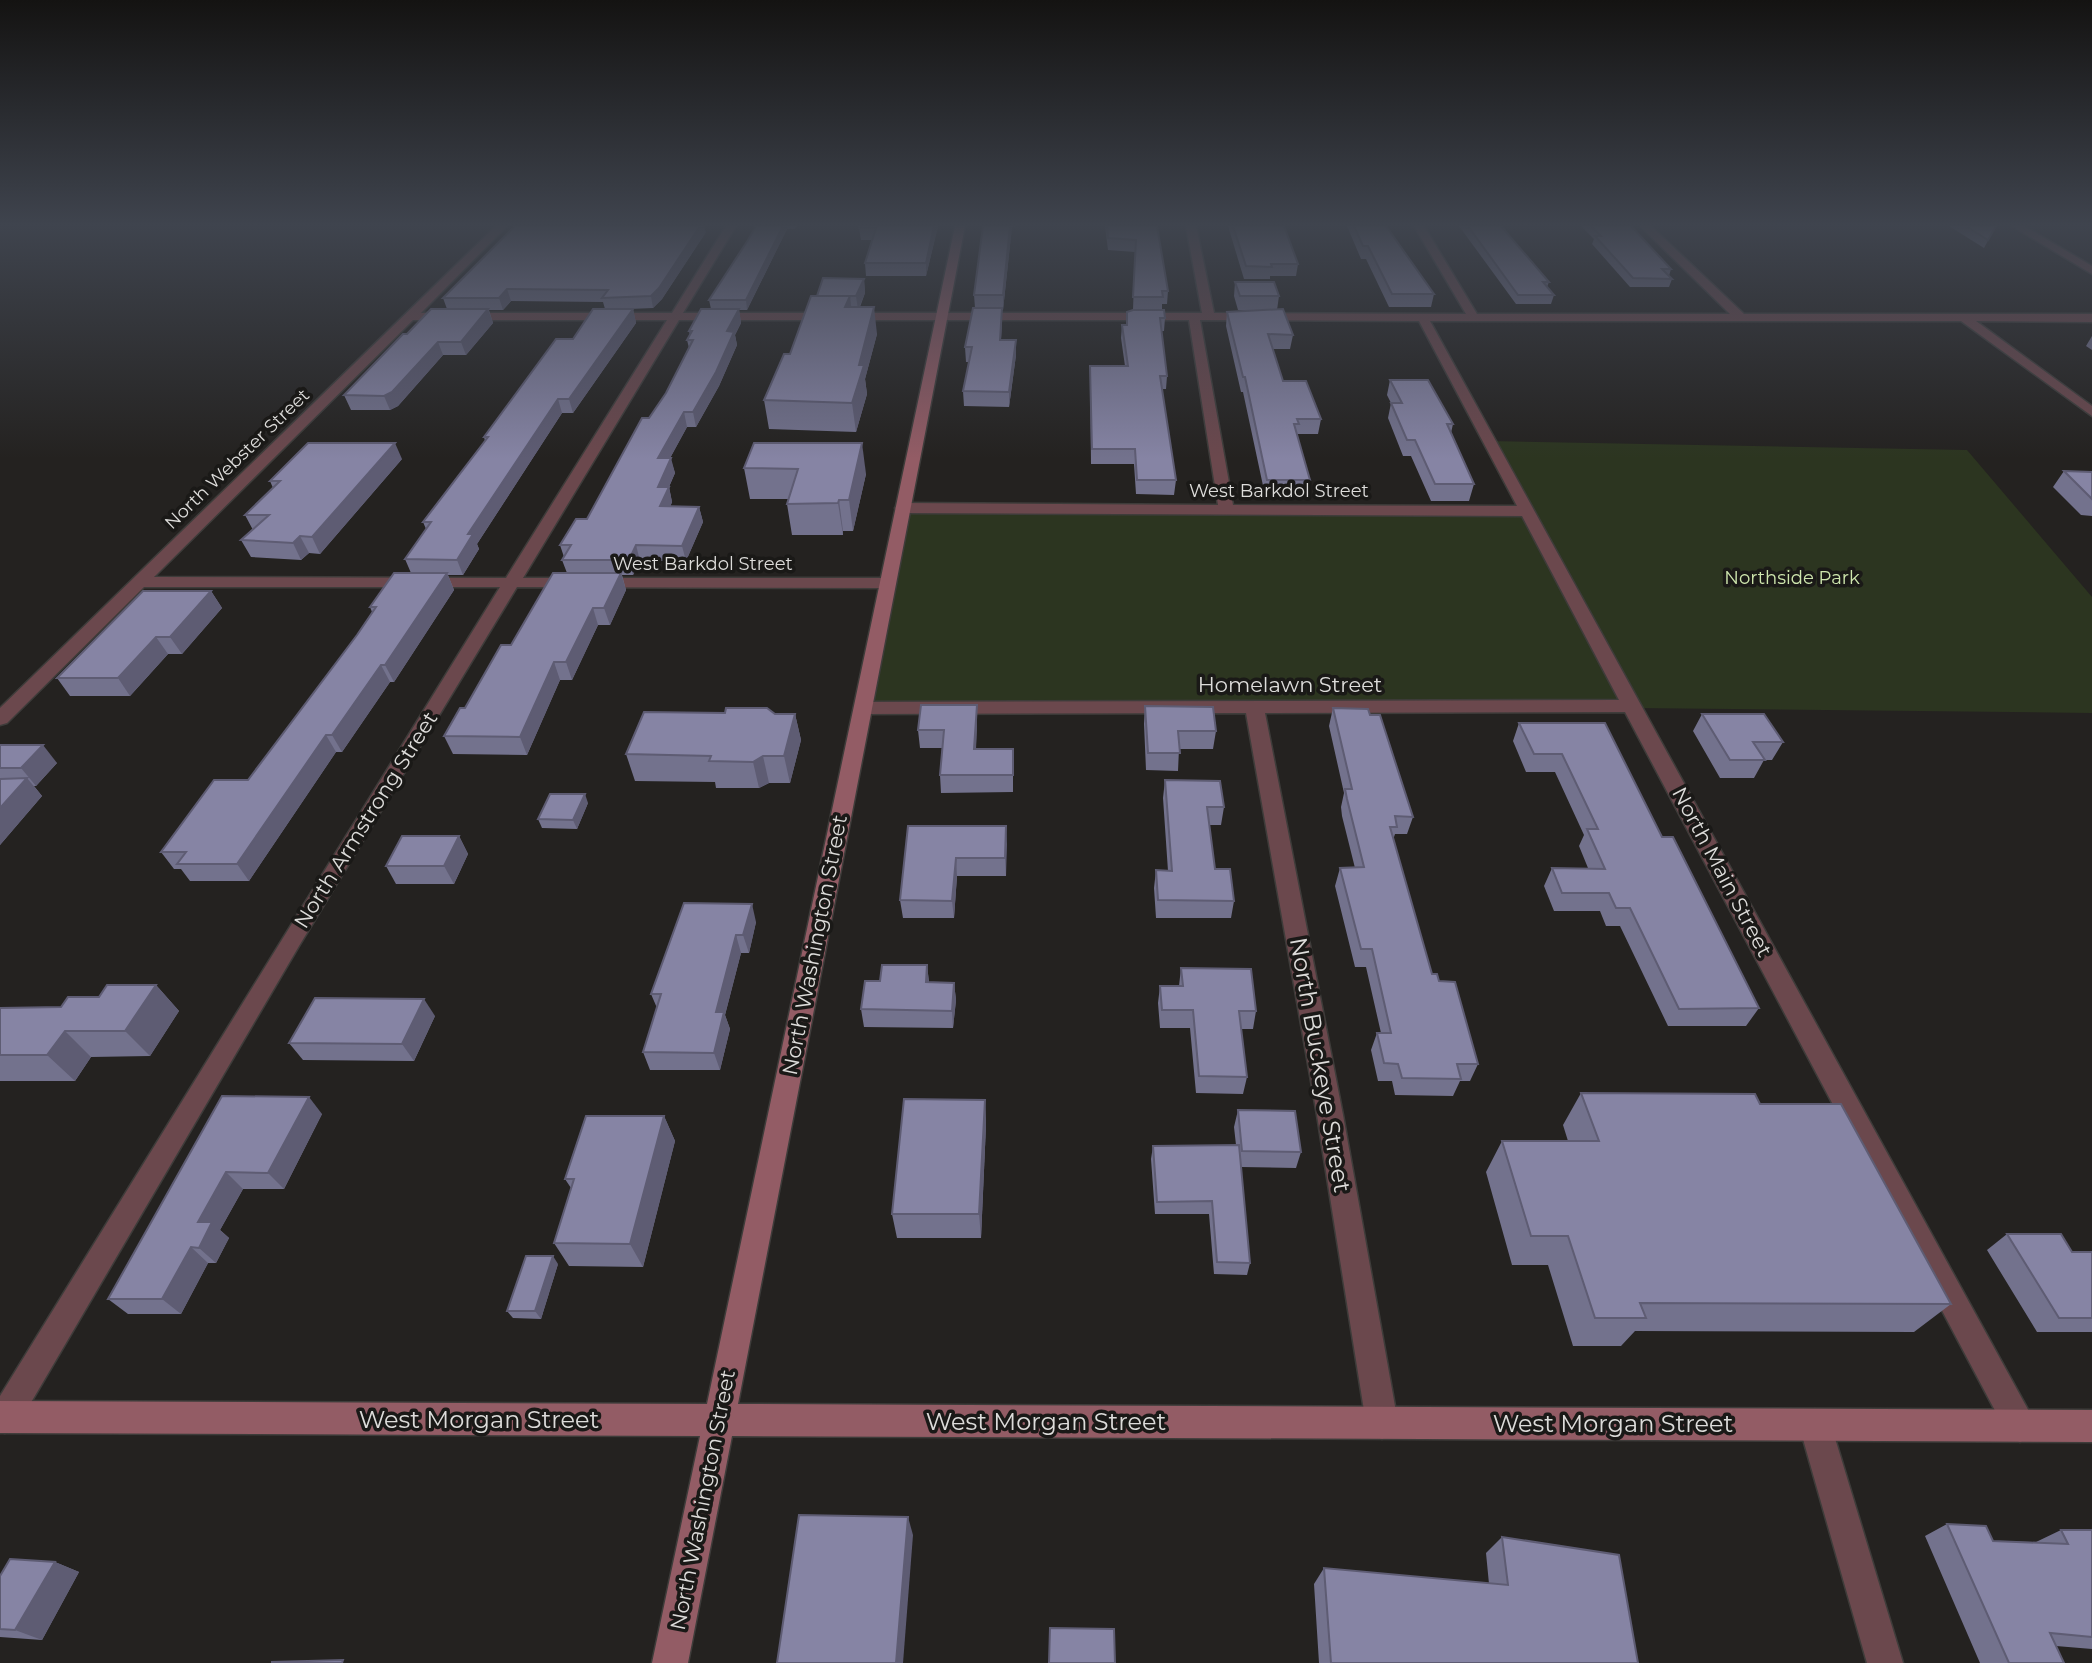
<svg xmlns="http://www.w3.org/2000/svg" width="2092" height="1663" font-family="Montserrat,sans-serif">
  <rect width="100%" height="100%" fill="#242220"/>
  <path fill="#2c3520" d="M1490 441 1967 450 2092 597V713L1634 708H863L903 508 1527 511Z"/>
  <g fill="none" stroke-linecap="round" stroke-linejoin="round">
    <defs>
      <g id="street">
        <path d="M496 226H507L421 313H672L726 226H736L683 313H1202L1186 226H1196L1214 313 1466 314 1414 226H1424L1477 314H1730L1640 226H1651L1744 314H2092V322L1976 321 2092 406V416L1961 321H1430L2031 1415 2036 1426 2031 1437 2020 1442 2009 1437 1625 712 1265 713 1343 1115 1398 1423 1393 1434 1382 1439 1371 1434 1366 1423 1317 1115 1246 713 863 714 854 708 863 702 1619 700 1522 516 903 513 895 508 903 503 1218 505 1189 320H679L523 578H888L896 583 888 588 517 587 299 946 16 1428 5 1433 0 1431V1396L500 587H144L7 723 0 725V708ZM413 320H667L506 578 154 577ZM1200 320 1419 321 1517 506 1233 505Z"/>
        <path d="M2012 226H2024L2092 266V274Z"/>
        <path d="M1815 1409 1826 1414 1831 1425 1903 1663H1867L1799 1425 1804 1414Z"/>
      </g>
      <path id="secondary" d="M955 226H965L738 1404 2092 1410V1442L732 1436 688 1663H652L700 1436 0 1433V1401L707 1404Z"/>
    </defs>
    <use href="#street" stroke="#3e3c3a" stroke-width="3"/>
    <use href="#secondary" stroke="#3e3c3a" stroke-width="3"/>
    <use href="#street" fill="#6b484d" fill-rule="evenodd"/>
    <use href="#secondary" fill="#935c65" fill-rule="evenodd"/>
  </g>
  <g fill="#73728d">
    <path d="M756 226H797L795 229H787L747 310H739L741 323 735 335 737 345 719 386 696 427H687L670 458 675 473 669 487 672 502 670 507H699L703 522 686 561H640L633 575H622L626 590 610 625H598L572 680H560L527 755 453 754 444 736 567 573 562 560 564 557 560 545 587 519 649 418 666 393 689 348 687 340 690 335 689 331 711 309 709 300 748 240Z"/>
    <path d="M938 226 926 276H866L865 263 872 240H861L859 228Z"/>
    <path d="M983 226H1016L1012 227 1003 310H1002L1001 340H1016V355L1009 407 964 406 963 391 969 362H966L965 347 975 308 974 295Z"/>
    <path d="M1105 226H1157L1168 291 1167 304H1162V310L1165 318 1164 331H1161L1167 376 1166 389H1162L1176 480 1174 495 1136 494 1134 464H1091L1090 366H1125L1121 338 1122 325H1126L1127 312 1133 310 1135 252 1108 250Z"/>
    <path d="M1228 226H1284L1298 264 1296 276H1270V279H1244Z"/>
    <path d="M1347 226H1387L1434 294 1431 307H1389L1366 259H1361Z"/>
    <path d="M1459 226H1501L1549 282 1547 287 1554 295 1551 304H1516Z"/>
    <path d="M1581 226H1631L1671 269 1669 276 1672 279 1669 287H1630L1592 244 1594 239Z"/>
    <path d="M1949 226H1996L1984 248Z"/>
    <path d="M706 232 662 299 653 308 629 309H633L636 323 573 413H562L477 544 479 549 463 575H448L454 590 394 682H390L342 752H336L249 881H190L181 869H174L161 852 248 780 357 635 372 612 370 607 411 573 405 559 426 529 423 522 485 441 484 437 573 339 605 309 603 302 511 301 503 310H489L493 323 466 355H443L398 406 390 410H351L344 395 407 334 447 309 443 298Z"/>
    <path d="M864 279 865 293 860 307 877 334 865 379 867 394 856 432 769 429 764 400 790 354 817 296Z"/>
    <path d="M1235 282 1279 296 1277 310 1293 335 1290 349H1273L1283 381 1321 419 1318 434H1297L1310 480 1307 496 1265 495 1243 392H1241L1226 326 1227 312 1257 311 1238 310 1234 296Z"/>
    <path d="M2092 336V350L2086 346Z"/>
    <path d="M1390 380 1453 424 1451 433 1474 484 1469 501H1431L1411 456H1403L1388 418 1391 403 1387 395Z"/>
    <path d="M754 443 866 474 853 531H843V535H792L787 504 788 499H750L744 468Z"/>
    <path d="M402 459 320 554 309 553 301 560 251 557 241 540 253 530 245 515 273 488 270 481Z"/>
    <path d="M2064 471 2092 472V516L2081 515 2053 487Z"/>
    <path d="M211 591 222 608 182 654H168L130 696H70L57 678Z"/>
    <path d="M977 705V722L976 749H1013V792L941 793 940 775 942 748H920L918 730Z"/>
    <path d="M1145 706 1216 731 1213 749H1179L1178 771 1146 770 1144 724Z"/>
    <path d="M1333 708 1370 715 1413 817 1407 834H1395L1393 840 1432 974 1439 981 1478 1064 1470 1081H1460L1453 1096 1395 1095 1392 1081H1378L1371 1050 1377 1033H1381L1366 967H1355L1335 886 1340 868H1355L1342 816 1341 807 1344 793 1329 726Z"/>
    <path d="M775 714H795L801 740 790 783H769L759 788H716L715 782 635 781 626 754Z"/>
    <path d="M1702 714 1783 742 1772 760H1764L1754 778H1720L1693 731Z"/>
    <path d="M1519 723H1605L1662 837 1759 1008 1746 1026H1668L1620 926H1606L1600 911H1554L1544 886 1552 868H1588L1579 846 1584 835 1555 772H1526L1513 741Z"/>
    <path d="M0 745 57 763 36 786H34L42 796 0 845Z"/>
    <path d="M1165 780 1224 807 1221 825H1209L1215 869 1234 901 1231 918H1156L1154 888 1156 870 1168 871 1163 798Z"/>
    <path d="M588 803 577 829 542 828 538 819Z"/>
    <path d="M908 826H1006V876H957L954 918H903L900 900Z"/>
    <path d="M459 836 468 854 454 884H396L386 866Z"/>
    <path d="M684 903 756 922 749 953H741L725 1015 730 1029 720 1070H650L643 1052 657 1008 651 994Z"/>
    <path d="M927 965 929 982 954 983 956 1000 953 1028 864 1027 861 1009 880 981Z"/>
    <path d="M1181 968 1256 1011 1253 1029H1241L1247 1077 1243 1094 1196 1093 1190 1028H1160L1158 1003 1160 986H1179Z"/>
    <path d="M156 985 179 1011 150 1056 91 1057 75 1081H0V1008L61 1007 99 997Z"/>
    <path d="M435 1016 414 1061 303 1060 289 1043Z"/>
    <path d="M1581 1093 1760 1104 1951 1304 1914 1332 1635 1331 1621 1346H1573L1548 1265H1512L1486 1172 1502 1141H1568L1563 1125Z"/>
    <path d="M222 1096 322 1114 284 1189H243L220 1230 229 1238 216 1263H208L181 1314H128L108 1299Z"/>
    <path d="M985 1100 986 1125 981 1238H897L892 1214Z"/>
    <path d="M1238 1110 1301 1152 1296 1168 1241 1167 1250 1263 1247 1275 1214 1274 1209 1214H1155L1151 1159 1153 1146 1236 1145 1234 1127Z"/>
    <path d="M664 1116 675 1141 643 1267 569 1266 554 1243 571 1188 565 1179Z"/>
    <path d="M2007 1234 2072 1252H2092V1332H2037L1987 1250Z"/>
    <path d="M558 1264 541 1319 513 1318 507 1311Z"/>
    <path d="M1947 1524 1993 1541 2036 1542 2061 1530H2092V1649L2056 1646 2064 1663H1980L1925 1536Z"/>
    <path d="M1502 1537 1638 1663H1319L1314 1584 1324 1568 1489 1584 1486 1553Z"/>
    <path d="M55 1562 79 1572 42 1640 0 1637V1576Z"/>
  </g>
  <g fill="#5e5c73">
    <path d="M697 226H704L706 232 662 299 653 308 651 296Z"/>
    <path d="M783 226H787V229L747 310 746 300Z"/>
    <path d="M934 226H938L926 276V263Z"/>
    <path d="M1010 226H1012L1003 310V295Z"/>
    <path d="M864 279 865 293 858 310 856 296Z"/>
    <path d="M507 289 511 301 503 310 499 298Z"/>
    <path d="M850 296 853 323 845 307Z"/>
    <path d="M874 307 877 334 865 379 867 394 856 432 852 403 859 365Z"/>
    <path d="M1002 308V323L1000 355V340Z"/>
    <path d="M488 309 493 323 466 355 461 342Z"/>
    <path d="M633 309 636 323 573 413 569 399Z"/>
    <path d="M739 309 741 323 735 335 737 345 719 386 696 427 693 412 727 331Z"/>
    <path d="M1016 340V355L1009 407V392Z"/>
    <path d="M438 342 443 355 398 406 390 410 384 396Z"/>
    <path d="M558 399 562 413 477 544 479 549 463 575 457 560 468 534Z"/>
    <path d="M684 412 687 427 662 473 658 458Z"/>
    <path d="M395 443 402 459 320 554 312 537Z"/>
    <path d="M862 443 866 474 853 531 849 500Z"/>
    <path d="M671 458 675 473 662 502 658 487Z"/>
    <path d="M669 487 672 502 664 522 660 506Z"/>
    <path d="M839 500 843 531V535L838 503Z"/>
    <path d="M699 507 703 522 686 561 682 546Z"/>
    <path d="M300 536 309 553 301 560 293 543Z"/>
    <path d="M636 545 640 561 633 575 629 560Z"/>
    <path d="M447 573 454 590 394 682 385 665Z"/>
    <path d="M621 573 626 590 610 625 604 608Z"/>
    <path d="M211 591 222 608 182 654 170 637Z"/>
    <path d="M593 608 598 625 572 680 566 662Z"/>
    <path d="M156 637 168 654 130 696 118 678Z"/>
    <path d="M554 662 560 680 527 755 520 737Z"/>
    <path d="M381 665 390 682 342 752 332 735Z"/>
    <path d="M977 705V722L975 767 974 749Z"/>
    <path d="M795 714 801 740 790 783 784 756Z"/>
    <path d="M326 735 336 752 249 881 237 864Z"/>
    <path d="M43 745 57 763 36 786 21 768Z"/>
    <path d="M763 756 769 783 759 788 753 762Z"/>
    <path d="M27 778 42 796 0 845V808Z"/>
    <path d="M585 794 588 803 577 829 573 820Z"/>
    <path d="M1006 826 1007 844 1006 876 1005 858Z"/>
    <path d="M459 836 468 854 454 884 444 866Z"/>
    <path d="M956 858 957 876 954 918 952 901Z"/>
    <path d="M752 904 756 922 749 953 743 935Z"/>
    <path d="M736 935 741 953 725 1015 730 1029 720 1070 714 1053 716 1012Z"/>
    <path d="M927 965 929 983 926 982Z"/>
    <path d="M954 983 956 1000 953 1028 952 1011Z"/>
    <path d="M156 985 179 1011 150 1056 125 1031Z"/>
    <path d="M424 999 435 1016 414 1061 402 1044Z"/>
    <path d="M65 1031 91 1057 75 1081 47 1055Z"/>
    <path d="M309 1097 322 1114 284 1189 268 1173Z"/>
    <path d="M985 1100 986 1125 981 1238 979 1214Z"/>
    <path d="M664 1116 675 1141 643 1267 630 1244Z"/>
    <path d="M226 1172 243 1189 220 1230 229 1238 216 1263 199 1248 198 1222Z"/>
    <path d="M191 1247 208 1263 181 1314 162 1299Z"/>
    <path d="M553 1256 558 1264 541 1319 535 1311Z"/>
    <path d="M908 1517 913 1535 903 1663H896Z"/>
    <path d="M55 1562 79 1572 42 1640 15 1630Z"/>
  </g>
  <g fill="#8684a4" stroke="#5e5c73" stroke-width="2">
    <path d="M515 226H700L659 288 651 296 602 298 608 290 507 289 499 298H443Z"/>
    <path d="M756 226H783L746 300H709L748 240Z"/>
    <path d="M860 226H934L926 263H865L876 228H859Z"/>
    <path d="M983 226H1010L1003 295H974Z"/>
    <path d="M1107 226H1157L1168 291H1162L1163 297H1133L1136 240 1108 238Z"/>
    <path d="M1233 226H1284L1298 264H1271L1272 267 1246 266Z"/>
    <path d="M1354 226H1386L1434 294H1392L1368 246H1363Z"/>
    <path d="M1468 226H1501L1549 282H1543L1554 295H1518Z"/>
    <path d="M1591 226H1631L1671 269H1662L1672 279 1633 278 1595 236H1601Z"/>
    <path d="M1966 226H1996L1988 240Z"/>
    <path d="M823 278 864 279 856 296H817Z"/>
    <path d="M1235 282H1274L1279 296H1240Z"/>
    <path d="M811 296H850L845 307H874L859 365H864L852 403 764 400 784 354H790Z"/>
    <path d="M973 308H1002L1000 340H1016L1009 392 963 391 972 347H965Z"/>
    <path d="M431 309H488L461 342H438L392 392 384 396 344 395 403 334H407Z"/>
    <path d="M593 309H633L569 399H558L468 534H473L457 560 405 559 431 522H423L488 437H484L556 339H573Z"/>
    <path d="M701 309H739L727 331 734 332 716 372 693 412H684L658 458H671L658 487H669L660 506 699 507 682 546 636 545 629 560H562L571 545H560L576 519H587L642 418H649L666 393 693 340H687L692 331H689Z"/>
    <path d="M1283 309 1293 335 1268 334 1283 381H1306L1321 419H1297L1299 424H1294L1310 480H1267L1245 377H1243L1227 312Z"/>
    <path d="M1133 310H1164L1165 318H1160L1167 376H1160L1176 480H1137L1135 449H1092L1090 366H1128L1122 325H1127V312Z"/>
    <path d="M1390 380H1428L1453 424H1447L1474 484H1435L1415 440H1407L1391 403H1402Z"/>
    <path d="M308 443H395L312 537 300 536 293 543 241 540 269 515H245L280 481H270Z"/>
    <path d="M754 443H862L849 500H839L838 503 787 504 798 469 744 468Z"/>
    <path d="M2064 471 2092 472V499Z"/>
    <path d="M394 573H447L385 665H381L332 735H326L237 864H177L186 852H161L214 780H248L357 635 376 607H370Z"/>
    <path d="M553 573H621L604 608H593L566 662H554L520 737 444 736 460 708H465L501 645H511Z"/>
    <path d="M143 591H211L170 637H156L118 678H57Z"/>
    <path d="M921 705H977L974 749H1013V775H940L944 730H918Z"/>
    <path d="M1145 706 1213 707 1216 731H1178L1180 753H1148Z"/>
    <path d="M726 708H767L775 714H795L784 756H763L753 762 709 761 711 756 626 754 644 712 725 713Z"/>
    <path d="M1333 708 1368 709 1370 715H1380L1413 817 1395 816 1397 827H1390L1432 974H1437L1439 981 1455 982 1478 1064H1457L1461 1079 1402 1078 1398 1064 1384 1063 1377 1033H1391L1372 949H1361L1340 868 1364 867 1347 799 1345 789H1352Z"/>
    <path d="M1702 714H1764L1783 742H1753L1765 760H1730Z"/>
    <path d="M1519 723H1605L1662 837H1673L1759 1008 1679 1009 1630 908H1616L1609 893H1562L1552 868 1605 869 1587 829H1598L1562 754H1534Z"/>
    <path d="M0 745H43L21 768H0Z"/>
    <path d="M27 778 0 808V779Z"/>
    <path d="M1165 780 1220 781 1224 807H1207L1215 869H1230L1234 901 1158 900 1156 870 1172 871Z"/>
    <path d="M550 794H585L573 820 538 819Z"/>
    <path d="M908 826H1006L1005 858H956L952 901 900 900Z"/>
    <path d="M402 836H459L444 866H386Z"/>
    <path d="M684 903 752 904 743 935H736L716 1012H724L714 1053 643 1052 661 994H651Z"/>
    <path d="M882 965H927L926 982 954 983 952 1011 861 1009 865 981H880Z"/>
    <path d="M1181 968 1251 969 1256 1011H1239L1247 1077 1199 1076 1193 1010H1162L1160 986H1183Z"/>
    <path d="M107 985H156L125 1031H65L47 1055H0V1008L61 1007 68 997H99Z"/>
    <path d="M315 998 424 999 402 1044 289 1043Z"/>
    <path d="M1581 1093 1755 1094 1760 1104H1841L1951 1304 1640 1303 1646 1318H1595L1568 1236H1531L1502 1141H1599Z"/>
    <path d="M222 1096 309 1097 268 1173 226 1172 198 1222H212L199 1248 191 1247 162 1299H108Z"/>
    <path d="M904 1099 985 1100 979 1214H892Z"/>
    <path d="M1238 1110 1295 1111 1301 1152 1242 1151Z"/>
    <path d="M586 1116H664L630 1244 554 1243 574 1179H565Z"/>
    <path d="M1239 1145 1250 1263 1217 1262 1212 1201 1157 1202 1153 1146Z"/>
    <path d="M2007 1234H2061L2072 1252H2092V1318H2059Z"/>
    <path d="M526 1256H553L535 1311H507Z"/>
    <path d="M799 1515 908 1517 896 1663H777Z"/>
    <path d="M1947 1524 1986 1526 1993 1541 2068 1544 2061 1530H2092V1637L2050 1633 2064 1663H2009Z"/>
    <path d="M1502 1537 1619 1555 1638 1663H1331L1324 1568 1508 1585Z"/>
    <path d="M10 1559 55 1562 15 1630 0 1629V1576Z"/>
    <path d="M1050 1628 1114 1629 1115 1663H1049Z"/>
    <path d="M343 1660 342 1663H272V1662Z"/>
  </g>
  <linearGradient id="sky" x2="0" y2="1"><stop stop-color="#141312"/><stop offset="0.49" stop-color="#3f444e"/><stop offset="1" stop-color="#3f444e" stop-opacity="0"/></linearGradient>
  <rect width="2092" height="459" fill="url(#sky)"/>
  <g text-anchor="middle" stroke-width="7" stroke-linejoin="round" paint-order="stroke">
    <g font-size="18" fill="#dddcda" stroke="#1a1917">
      <text transform="translate(237 459) rotate(-44)" y="6">North Webster Street</text>
      <text x="1279" y="497">West Barkdol Street</text>
      <text x="703" y="570">West Barkdol Street</text>
    </g>
    <g font-size="18" fill="#cfe7ae" stroke="#1a1917">
      <text x="1792" y="584">Northside Park</text>
    </g>
    <g font-size="21" fill="#dddcda" stroke="#1a1917">
      <text x="1290" y="692">Homelawn Street</text>
      <text transform="translate(366 820) rotate(-58)" y="7">North Armstrong Street</text>
      <text transform="translate(1722 872) rotate(62)" y="7">North Main Street</text>
      <text transform="translate(815 945) rotate(-79)" y="7">North Washington Street</text>
      <text transform="translate(703 1500) rotate(-79)" y="7">North Washington Street</text>
    </g>
    <g font-size="24" fill="#dddcda" stroke="#1a1917">
      <text transform="translate(1320 1065) rotate(80)" y="8">North Buckeye Street</text>
      <text x="479" y="1428">West Morgan Street</text>
      <text x="1046" y="1430">West Morgan Street</text>
      <text x="1613" y="1432">West Morgan Street</text>
    </g>
  </g>
</svg>
